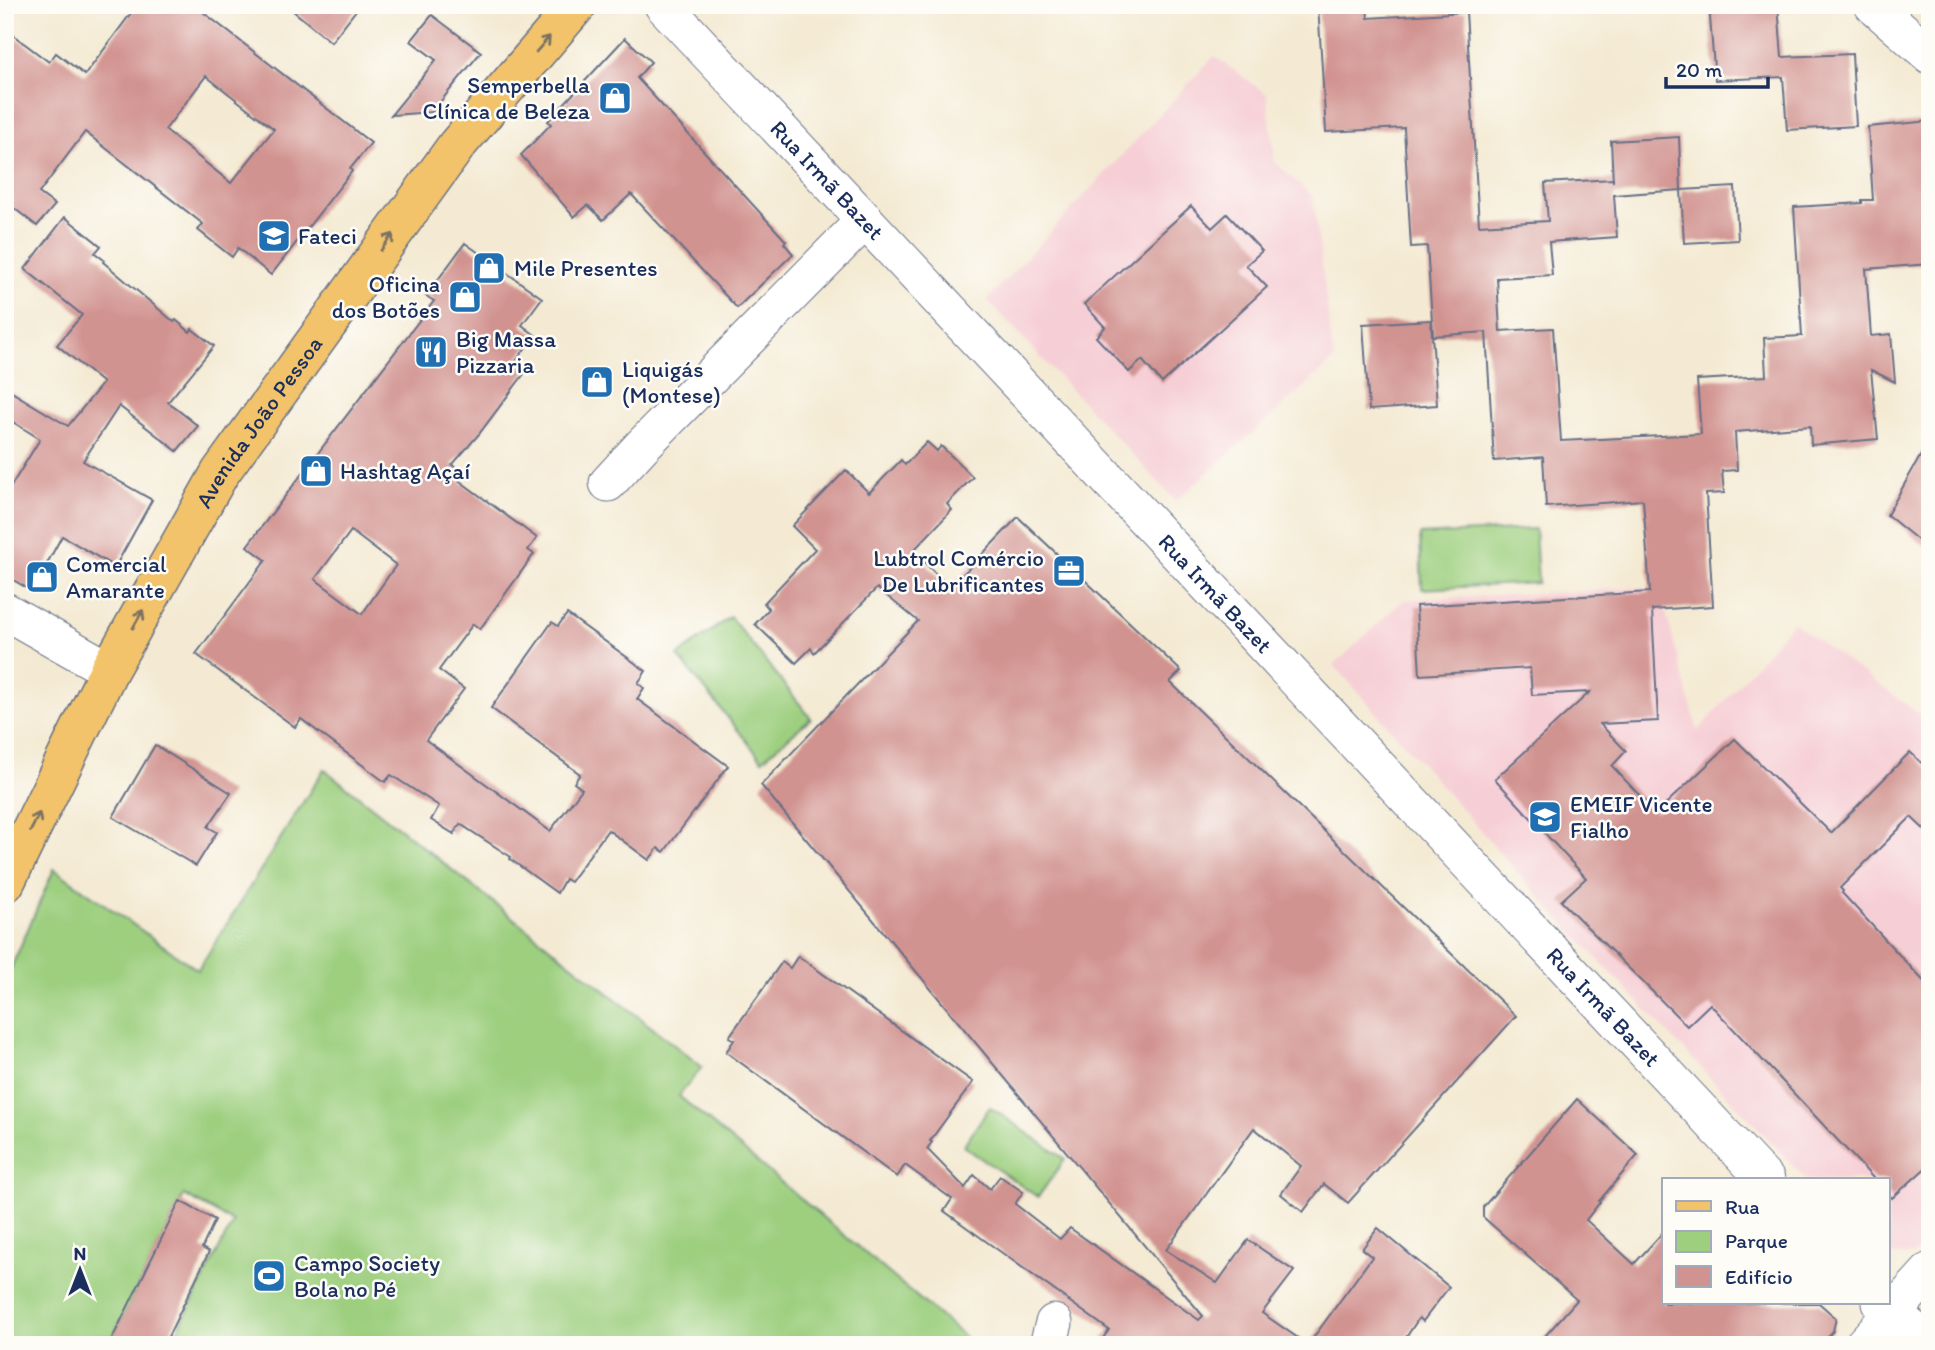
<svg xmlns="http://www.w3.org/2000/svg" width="1935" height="1350" font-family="Itim,sans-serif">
  <rect width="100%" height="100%" fill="#fdfcf7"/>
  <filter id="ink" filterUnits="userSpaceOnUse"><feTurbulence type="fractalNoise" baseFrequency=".0143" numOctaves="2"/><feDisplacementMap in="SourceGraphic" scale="14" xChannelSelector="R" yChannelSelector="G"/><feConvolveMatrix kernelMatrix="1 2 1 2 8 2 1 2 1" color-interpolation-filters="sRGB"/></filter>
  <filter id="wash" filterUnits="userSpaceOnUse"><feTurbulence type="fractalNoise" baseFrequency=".00686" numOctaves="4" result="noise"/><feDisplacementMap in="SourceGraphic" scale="28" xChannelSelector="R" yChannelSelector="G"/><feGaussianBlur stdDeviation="1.57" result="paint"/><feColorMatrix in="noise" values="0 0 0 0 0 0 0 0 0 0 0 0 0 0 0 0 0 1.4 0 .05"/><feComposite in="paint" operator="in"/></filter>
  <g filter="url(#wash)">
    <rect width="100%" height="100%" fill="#f4ead3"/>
    <g fill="#f6cfd6">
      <path d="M1214 56 1267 94 1275 162 1313 197 1334 360 1176 501 987 300Z"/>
      <path d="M1659 587 1698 731 1793 622 1930 722V1237L1914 1255 1888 1256V1180H1807L1544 902 1334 665 1403 600Z"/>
    </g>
    <g fill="#9dcf7f" stroke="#5c7f6e" stroke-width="2">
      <path d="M1535 529 1538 583 1422 589 1420 535Z"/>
      <path d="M730 617 811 718 762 760 678 656Z"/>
      <path d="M324 769 702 1067 679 1096 974 1345H170L233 1222 184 1195 109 1345H5V982L54 869 198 970Z"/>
      <path d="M990 1107 1065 1159 1038 1197 963 1146Z"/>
    </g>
    <g id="blocks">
      <g fill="#d19390" fill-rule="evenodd">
        <path d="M137 5H194L371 143 350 169 352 171 271 275 238 248 232 257 198 230 203 224 85 132 39 193 55 205 37 226 5 201V29L49 62 56 53 85 75ZM206 76 274 129 231 183 165 130Z"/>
        <path d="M286 5H360L331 42Z"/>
        <path d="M1318 5H1367L1368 18 1466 12 1479 225 1548 221 1545 183 1613 179V182L1611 141 1679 137 1681 190 1614 195 1617 237 1549 242 1552 275 1497 278 1500 331 1553 328 1561 441 1701 434 1697 380 1766 376 1764 338 1802 336 1794 207 1862 203V200H1873L1868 127 1930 121V264L1866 269 1871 336 1891 334 1895 382 1871 370 1878 439 1811 445 1810 426 1735 432 1737 470 1722 471 1724 493 1706 494 1713 606 1652 610 1658 721 1600 724 1626 751 1612 766 1656 813 1735 739 1831 833 1910 752 1930 771V835L1911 817 1840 888 1843 891 1842 893 1930 988V1164L1892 1198 1888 1194V1180H1875L1710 1004 1687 1026 1561 901 1586 878 1495 779 1590 692 1532 695 1530 668 1420 675 1416 606 1650 592 1643 500 1546 507 1543 457 1494 461 1486 332 1433 336 1427 246 1411 247 1404 128 1326 132Z"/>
        <path d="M1709 5H1778L1782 57 1852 54 1856 126 1787 130 1783 77 1715 80Z"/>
        <path d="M432 15 481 52 432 112 391 115 436 60 411 41Z"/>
        <path d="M625 38 651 62 637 78 786 241 784 243 793 254 737 308 631 194 603 220 588 205 574 217 521 155 551 124 548 121Z"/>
        <path d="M1735 187 1738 240 1684 243 1681 190Z"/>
        <path d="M1191 206 1212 228 1227 214 1262 251 1246 265 1267 287 1162 383 1142 360 1129 372 1096 337 1105 327 1084 304Z"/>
        <path d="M65 217 101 246 95 253 104 260 103 262 174 322 176 320 190 332 192 329 214 346 168 402 198 426 177 451 119 406 83 461 152 500 115 567 62 536 32 591 5 575V496L40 439 5 417V388L68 426 103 383 57 345 82 315 25 269Z"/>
        <path d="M465 243 542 298 522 325 535 335 516 361 527 370 479 434 452 465 457 469 453 476 537 538 528 550 534 554 480 629 473 624 439 670 464 689 426 740 550 831 582 789 574 783 580 774 491 708 552 622 558 626 567 614 646 671 638 683 644 688 637 699 728 766 664 852 658 848 649 860 608 830 570 882 565 879 557 893 510 859 511 857 460 824 454 834 431 820 439 806 391 775 385 782 301 719 295 727 196 654 266 560 247 546 434 301 426 296ZM351 531 396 565 362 614 315 579Z"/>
        <path d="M1431 320 1437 405 1369 410 1363 324Z"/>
        <path d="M1930 439V550L1887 515Z"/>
        <path d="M927 442 937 451 941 446 973 477 947 504 952 510 913 551 950 588 1018 517 1181 671 1170 682 1516 1016 1348 1203 1324 1184 1303 1212 1281 1194 1301 1166 1254 1128 1166 1250 1217 1283 1248 1240 1294 1271 1262 1313 1308 1345H1098L1109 1330 944 1211 952 1199 905 1165 897 1177 726 1052 734 1040 729 1037 782 962 790 968 798 956 973 1082 930 1141 932 1142 927 1149 965 1188 974 1175 990 1189 1000 1176 1023 1192 1015 1204 1060 1239 1070 1228 1199 1320 1203 1316 761 785 918 621 877 588 814 653 811 648 796 663 755 624 769 609 764 603 815 549 792 526 846 470 869 493 901 460 905 465Z"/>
        <path d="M155 745 231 793 208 827 217 832 196 866 113 817Z"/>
        <path d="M1577 1099 1638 1155 1599 1201 1600 1202 1586 1220 1634 1264 1664 1231V1303H1819L1836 1318 1833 1331 1820 1345H1537L1577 1300 1483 1217V1207Z"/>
        <path d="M180 1201 215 1220 202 1248 209 1252 164 1345H109Z"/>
        <path d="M1378 1228 1449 1287 1423 1321 1419 1318 1401 1345H1308L1372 1257 1362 1249Z"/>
      </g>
    </g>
  </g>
  <g filter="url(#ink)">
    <use href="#blocks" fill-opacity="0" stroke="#677087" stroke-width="2"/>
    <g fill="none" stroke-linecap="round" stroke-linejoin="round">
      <defs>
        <g id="minor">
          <path id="s1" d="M663 5 1766 1180"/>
          <path d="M1873 5 1930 55"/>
          <path d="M608 483 641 447 865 220"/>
          <path d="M5 611 109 670"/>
          <path d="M1881 1303 1891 1313 1930 1342"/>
          <path d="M1048 1345 1054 1323"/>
          <path d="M1863 1345 1930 1271"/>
        </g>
        <g id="major">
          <path id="s2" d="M5 883 109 670 220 473 457 145 577 5"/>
        </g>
      </defs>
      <use href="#minor" stroke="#677087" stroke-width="39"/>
      <use href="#major" stroke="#677087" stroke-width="41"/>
      <use href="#minor" stroke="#fff" stroke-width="37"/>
      <use href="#major" stroke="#f2c36a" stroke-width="38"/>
    </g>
    <defs><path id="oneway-shaft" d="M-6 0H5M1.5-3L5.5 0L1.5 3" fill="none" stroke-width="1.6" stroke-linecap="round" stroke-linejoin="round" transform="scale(1.75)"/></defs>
    <g stroke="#7c7263">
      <use href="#oneway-shaft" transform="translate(543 44) rotate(-49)"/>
      <use href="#oneway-shaft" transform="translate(387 242) rotate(-54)"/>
      <use href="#oneway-shaft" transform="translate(138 619) rotate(-61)"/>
      <use href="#oneway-shaft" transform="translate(35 822) rotate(-64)"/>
    </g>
  </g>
  <defs>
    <symbol id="shop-square" viewBox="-11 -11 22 22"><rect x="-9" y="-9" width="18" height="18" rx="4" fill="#1f6fb2" stroke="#fdfcf7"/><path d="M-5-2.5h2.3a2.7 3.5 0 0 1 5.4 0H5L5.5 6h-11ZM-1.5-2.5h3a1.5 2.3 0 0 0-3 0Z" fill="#fff"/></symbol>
    <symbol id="university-square" viewBox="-11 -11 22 22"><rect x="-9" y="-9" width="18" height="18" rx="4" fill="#1f6fb2" stroke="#fdfcf7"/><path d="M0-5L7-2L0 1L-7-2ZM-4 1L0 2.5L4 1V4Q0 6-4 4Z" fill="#fff"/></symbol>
    <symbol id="restaurant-square" viewBox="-11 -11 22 22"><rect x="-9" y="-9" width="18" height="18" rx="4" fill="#1f6fb2" stroke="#fdfcf7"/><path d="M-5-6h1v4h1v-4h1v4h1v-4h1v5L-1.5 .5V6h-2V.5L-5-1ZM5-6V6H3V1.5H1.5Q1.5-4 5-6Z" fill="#fff"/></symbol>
    <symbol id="office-square" viewBox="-11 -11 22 22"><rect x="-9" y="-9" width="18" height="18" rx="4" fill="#1f6fb2" stroke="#fdfcf7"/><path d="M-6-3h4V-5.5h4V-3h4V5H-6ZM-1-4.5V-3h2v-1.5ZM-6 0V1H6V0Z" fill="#fff"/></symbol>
    <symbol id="school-square" viewBox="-11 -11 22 22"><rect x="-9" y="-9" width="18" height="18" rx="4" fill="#1f6fb2" stroke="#fdfcf7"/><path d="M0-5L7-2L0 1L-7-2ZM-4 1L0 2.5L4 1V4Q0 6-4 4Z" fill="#fff"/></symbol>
    <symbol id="stadium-square" viewBox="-11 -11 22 22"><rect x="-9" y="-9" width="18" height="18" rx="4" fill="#1f6fb2" stroke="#fdfcf7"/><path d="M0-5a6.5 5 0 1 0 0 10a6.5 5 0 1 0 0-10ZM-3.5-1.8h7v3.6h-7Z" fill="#fff"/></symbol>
  </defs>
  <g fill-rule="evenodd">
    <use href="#shop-square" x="596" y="79" width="38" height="38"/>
    <use href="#university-square" x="255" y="217" width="38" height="38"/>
    <use href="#shop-square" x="470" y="249" width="38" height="38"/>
    <use href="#shop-square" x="446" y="278" width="38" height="38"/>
    <use href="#restaurant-square" x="412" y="333" width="38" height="38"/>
    <use href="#shop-square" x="578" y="363" width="38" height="38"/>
    <use href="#shop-square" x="297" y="452" width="38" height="38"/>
    <use href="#office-square" x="1050" y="552" width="38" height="38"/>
    <use href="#shop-square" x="23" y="558" width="38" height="38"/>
    <use href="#school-square" x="1526" y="798" width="38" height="38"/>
    <use href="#stadium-square" x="250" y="1257" width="38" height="38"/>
  </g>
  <g text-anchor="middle" stroke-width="5" stroke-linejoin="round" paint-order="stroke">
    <g font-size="23" fill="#1b2f5e" stroke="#fdfcf7" text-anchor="start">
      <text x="590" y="93" text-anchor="end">Semperbella<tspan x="590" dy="26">Clínica de Beleza</tspan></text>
      <text x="298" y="244">Fateci</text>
      <text x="514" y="276">Mile Presentes</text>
      <text x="440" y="292" text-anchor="end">Oficina<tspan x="440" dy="26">dos Botões</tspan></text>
      <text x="456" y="347">Big Massa<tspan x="456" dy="26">Pizzaria</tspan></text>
      <text x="622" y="377">Liquigás<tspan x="622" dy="26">(Montese)</tspan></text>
      <text x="340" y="479">Hashtag Açaí</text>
      <text x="1044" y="566" text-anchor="end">Lubtrol Comércio<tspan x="1044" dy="26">De Lubrificantes</tspan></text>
      <text x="66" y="572">Comercial<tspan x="66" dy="26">Amarante</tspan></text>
      <text x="1570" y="812">EMEIF Vicente<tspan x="1570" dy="26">Fialho</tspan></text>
      <text x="294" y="1271">Campo Society<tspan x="294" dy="26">Bola no Pé</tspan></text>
    </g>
    <g font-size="23" fill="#1b2f5e" stroke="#fdfcf7">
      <text dy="8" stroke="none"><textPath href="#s1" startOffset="240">Rua Irmã Bazet</textPath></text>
      <text dy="8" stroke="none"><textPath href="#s2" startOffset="527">Avenida João Pessoa</textPath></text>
      <text dy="8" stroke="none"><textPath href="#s1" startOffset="807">Rua Irmã Bazet</textPath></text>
      <text dy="8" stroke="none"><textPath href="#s1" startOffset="1374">Rua Irmã Bazet</textPath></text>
    </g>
  </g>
  <rect width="1935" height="1350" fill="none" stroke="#fdfcf7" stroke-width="28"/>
  <rect x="1662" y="1178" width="228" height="126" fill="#fdfcf7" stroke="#a3aaba" stroke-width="2"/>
  <rect x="1676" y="1201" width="35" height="10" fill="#f2c36a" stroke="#a3aaba" stroke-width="2"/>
  <text x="1725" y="1214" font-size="21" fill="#1b2f5e">Rua</text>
  <rect x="1676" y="1231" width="35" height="21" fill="#9dcf7f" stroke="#a3aaba" stroke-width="2"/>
  <text x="1725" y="1248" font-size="21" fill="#1b2f5e">Parque</text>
  <rect x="1676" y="1266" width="35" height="21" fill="#d19390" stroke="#a3aaba" stroke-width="2"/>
  <text x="1725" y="1284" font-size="21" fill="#1b2f5e">Edifício</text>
  <g transform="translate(80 1270)" stroke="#fdfcf7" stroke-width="5" paint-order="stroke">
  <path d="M0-5L12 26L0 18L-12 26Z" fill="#1b2f5e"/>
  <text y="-10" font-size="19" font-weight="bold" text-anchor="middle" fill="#1b2f5e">N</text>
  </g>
  <path d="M1666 77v10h102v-10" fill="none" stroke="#1b2f5e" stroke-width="3.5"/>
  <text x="1676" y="77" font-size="21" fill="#1b2f5e" stroke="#fdfcf7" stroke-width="5" paint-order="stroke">20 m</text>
</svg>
